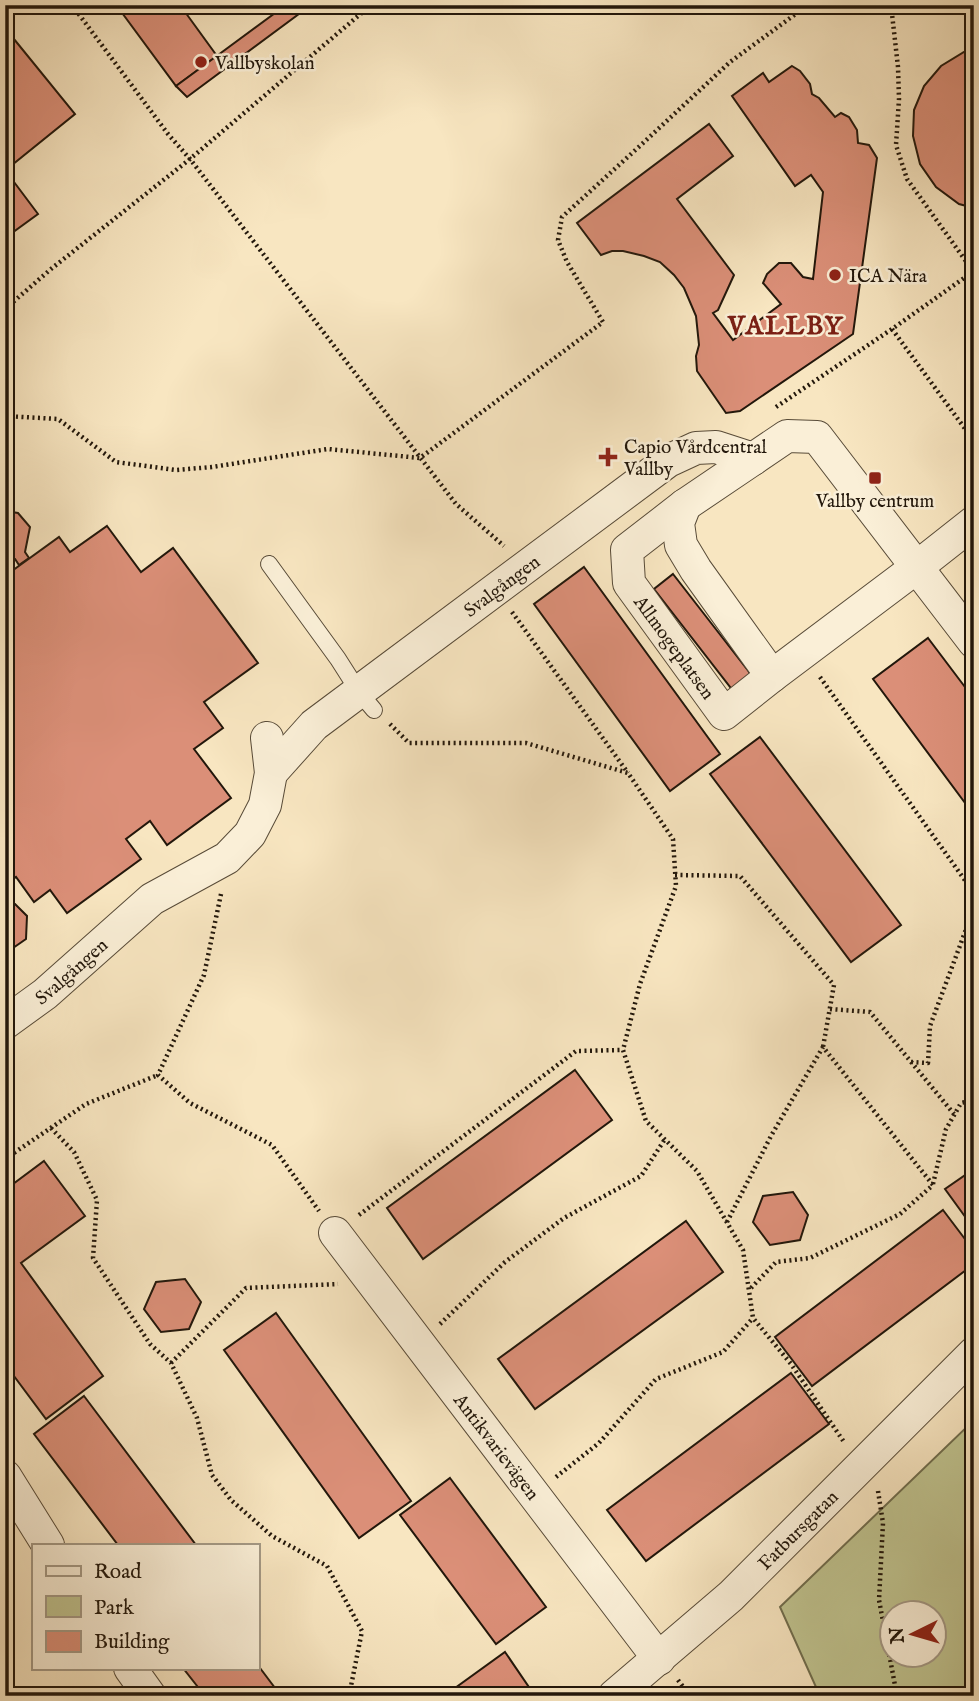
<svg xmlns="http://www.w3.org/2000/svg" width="979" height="1701" font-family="'IM FELL English',serif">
  <rect width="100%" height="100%" fill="#f8e6c1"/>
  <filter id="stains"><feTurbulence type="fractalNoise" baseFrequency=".00286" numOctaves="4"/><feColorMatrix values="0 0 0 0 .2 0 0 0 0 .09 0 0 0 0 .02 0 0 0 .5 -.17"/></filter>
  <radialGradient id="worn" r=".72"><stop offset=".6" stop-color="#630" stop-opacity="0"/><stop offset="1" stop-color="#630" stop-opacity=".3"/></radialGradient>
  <path fill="#c0c490" stroke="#716e4e" stroke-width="2" fill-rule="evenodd" d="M974 1420V1696H820L780 1607ZM892 1614H934V1656H892Z"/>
  <g fill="#db8f78" stroke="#22170b" stroke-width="2">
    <path d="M180 5 217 56 176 86 117 6Z"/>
    <path d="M286 5H311L187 97 176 86Z"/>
    <path d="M5 28 75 114 7 169 5 166Z"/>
    <path d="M974 50V208L959 204 936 187 920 164 913 136 914 110 924 86 941 66 964 52Z"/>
    <path d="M792 66 800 71 810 84 812 94 819 98 835 117 841 113 849 117 857 130 858 143 869 145 877 158 853 334 740 411 726 413 697 371 696 356 699 345 696 316 684 288 674 275 660 262 644 256 623 251H612L601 255 577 223 709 124 733 156 677 199 734 275 718 310 713 313 733 340 781 304 763 283 767 274 779 263H791L803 277 813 279 823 192 811 175 795 186 732 96 763 73 769 82Z"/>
    <path d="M5 170 38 214 5 238Z"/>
    <path d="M5 511 18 513 30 527 25 552 29 558 19 565 15 559 5 558Z"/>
    <path d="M107 526 141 572 173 548 258 663 204 702 223 728 194 749 231 798 167 845 150 821 126 839 141 859 67 913 50 890 34 902 16 877 5 885V576L59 537 70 552Z"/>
    <path d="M584 567 720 754 670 791 534 604Z"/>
    <path d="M673 574 753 677 734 692 654 589Z"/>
    <path d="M928 638 974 699V815L873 679Z"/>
    <path d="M760 737 901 925 851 962 710 774Z"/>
    <path d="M5 904H15L27 916 26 939 13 948 5 947Z"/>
    <path d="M575 1070 612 1120 423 1259 387 1208Z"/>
    <path d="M44 1161 85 1216 21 1263 103 1376 46 1419 5 1364V1190Z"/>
    <path d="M974 1169V1229L945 1189Z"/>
    <path d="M793 1192 808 1215 800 1240 770 1245 753 1222 763 1196Z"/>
    <path d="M943 1210 974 1251V1264L812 1386 775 1337Z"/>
    <path d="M686 1221 723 1272 535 1409 498 1359Z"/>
    <path d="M185 1279 201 1302 189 1329 161 1332 144 1309 156 1282Z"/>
    <path d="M276 1313 411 1501 359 1538 224 1350Z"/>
    <path d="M791 1373 829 1424 646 1561 607 1510Z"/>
    <path d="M84 1396 196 1545H118L34 1434Z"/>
    <path d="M450 1478 546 1607 496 1644 400 1515Z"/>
    <path d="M505 1652 535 1696H444Z"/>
    <path d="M257 1664 281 1696H205L183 1668H257Z"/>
  </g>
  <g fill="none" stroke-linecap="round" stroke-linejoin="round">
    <defs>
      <path id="lane" d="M269 564 338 659 359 692 374 710"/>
      <g id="street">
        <path d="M685 505 678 523 681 545 696 570 772 676 917 567 974 522"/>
        <path d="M772 676 724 714 629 583 627 550 685 505 787 436 817 437 974 642"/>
        <path id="s1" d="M271 773 314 725 668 461 696 448 716 447 753 459"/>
        <path id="s2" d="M5 1023 45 994 152 899 227 858 250 834 265 805 271 773 267 738"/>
        <path id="s3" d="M335 1233 659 1659"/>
        <path d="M5 1476 48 1545"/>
        <path d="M130 1668 150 1696"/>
        <path id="s4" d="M614 1696 731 1596 974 1353"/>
      </g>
    </defs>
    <use href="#lane" stroke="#584b38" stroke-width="18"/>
    <use href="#street" stroke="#584b38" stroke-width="34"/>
    <g stroke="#22170b" stroke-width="4.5" stroke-dasharray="2 3.5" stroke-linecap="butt">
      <path d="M72 5 168 134 190 159 456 504 504 546"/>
      <path d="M891 5 898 67 899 99 896 145 907 179 973 271"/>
      <path d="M5 309 51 269 190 159 371 5"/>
      <path d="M892 329 974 441"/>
      <path d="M776 407 892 329 974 271"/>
      <path d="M5 416 58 419 116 462 176 470 212 467 328 449 420 458 603 322 567 262 558 240 562 217 642 144 730 62 808 5"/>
      <path d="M512 612 628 773"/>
      <path d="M820 677 974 893"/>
      <path d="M390 724 409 743H526L628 773 673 839 676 886 640 984 623 1050 646 1121 697 1171 743 1250 753 1318 791 1364 844 1442"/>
      <path d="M675 875 740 876 834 985 823 1047"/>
      <path d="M221 894 204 975 158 1075 190 1103 272 1145 319 1211"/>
      <path d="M830 1009 870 1012 954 1114"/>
      <path d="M911 1062 928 1063 930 1026 974 908"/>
      <path d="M51 1128 74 1152 97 1200 93 1258 150 1344 171 1363 197 1418 212 1475 231 1500 272 1536 327 1566 362 1631 349 1696"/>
      <path d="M5 1159 86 1104 158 1075"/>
      <path d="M933 1184 946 1129 961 1103 974 1100"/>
      <path d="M359 1215 576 1051 623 1050"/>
      <path d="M727 1222 771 1136 823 1047 933 1185 900 1214 810 1258 776 1262 750 1289"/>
      <path d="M440 1324 505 1262 564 1218 641 1176 665 1139"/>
      <path d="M171 1363 246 1288 338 1284"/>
      <path d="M556 1477 599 1443 656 1379 723 1352 753 1318"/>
      <path d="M878 1491 883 1523 879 1600 897 1696"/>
      <path d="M678 1680 690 1696"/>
    </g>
    <use href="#lane" stroke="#faefd7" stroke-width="16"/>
    <use href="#street" stroke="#faefd7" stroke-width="32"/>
  </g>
  <g fill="#8f2418" stroke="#faefd7" stroke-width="2.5">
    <circle cx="201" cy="62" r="7"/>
    <circle cx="835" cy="275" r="7"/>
    <path d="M604.5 446.5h7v7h7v7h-7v7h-7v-7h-7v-7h7z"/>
    <rect x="868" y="471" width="14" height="14" rx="3.5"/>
  </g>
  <g text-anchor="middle" stroke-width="5" stroke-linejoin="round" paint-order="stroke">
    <g font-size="19" fill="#22170b" stroke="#faefd7" text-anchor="start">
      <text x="215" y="69">Vallbyskolan</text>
      <text x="849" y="282">ICA Nära</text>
      <text x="624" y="453">Capio Vårdcentral<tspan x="624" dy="22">Vallby</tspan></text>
      <text x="875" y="507" text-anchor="middle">Vallby centrum</text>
    </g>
    <g font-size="19" fill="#22170b" stroke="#faefd7">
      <text dy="7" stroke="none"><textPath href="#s1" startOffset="298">Svalgången</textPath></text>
      <text transform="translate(675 647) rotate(54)" y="7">Allmogeplatsen</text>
      <text dy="7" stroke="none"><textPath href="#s2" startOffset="84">Svalgången</textPath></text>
      <text dy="7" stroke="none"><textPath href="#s3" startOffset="268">Antikvarievägen</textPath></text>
      <text dy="7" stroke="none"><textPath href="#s4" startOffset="248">Fatbursgatan</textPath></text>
    </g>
    <g font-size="26" font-weight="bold" letter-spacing="2" fill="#7a1f14" stroke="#faefd7">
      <text x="786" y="334">VALLBY</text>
    </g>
  </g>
  <rect width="979" height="1701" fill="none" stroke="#f8e6c1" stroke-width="28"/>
  <rect x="7" y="7" width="965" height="1687" fill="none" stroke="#22170b" stroke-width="3.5"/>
  <rect x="14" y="14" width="951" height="1673" fill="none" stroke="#22170b" stroke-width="2"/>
  <rect x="32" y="1544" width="228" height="126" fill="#faefd7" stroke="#a49985" stroke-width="2"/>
  <rect x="46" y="1566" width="35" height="10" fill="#faefd7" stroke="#a49985" stroke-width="2"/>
  <text x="94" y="1578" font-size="21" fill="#22170b">Road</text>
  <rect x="46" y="1596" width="35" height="21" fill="#c0c490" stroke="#a49985" stroke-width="2"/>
  <text x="94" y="1614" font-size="21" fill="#22170b">Park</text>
  <rect x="46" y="1631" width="35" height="21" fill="#db8f78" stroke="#a49985" stroke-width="2"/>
  <text x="94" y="1648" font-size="21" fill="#22170b">Building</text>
  <g transform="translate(913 1634) rotate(265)"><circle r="33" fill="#faefd7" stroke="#a49985" stroke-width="2"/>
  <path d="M0-5L12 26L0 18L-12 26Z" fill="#8f2418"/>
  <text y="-10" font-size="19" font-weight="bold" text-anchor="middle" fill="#22170b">N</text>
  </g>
  <rect width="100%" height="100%" filter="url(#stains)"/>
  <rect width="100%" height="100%" fill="url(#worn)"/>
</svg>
